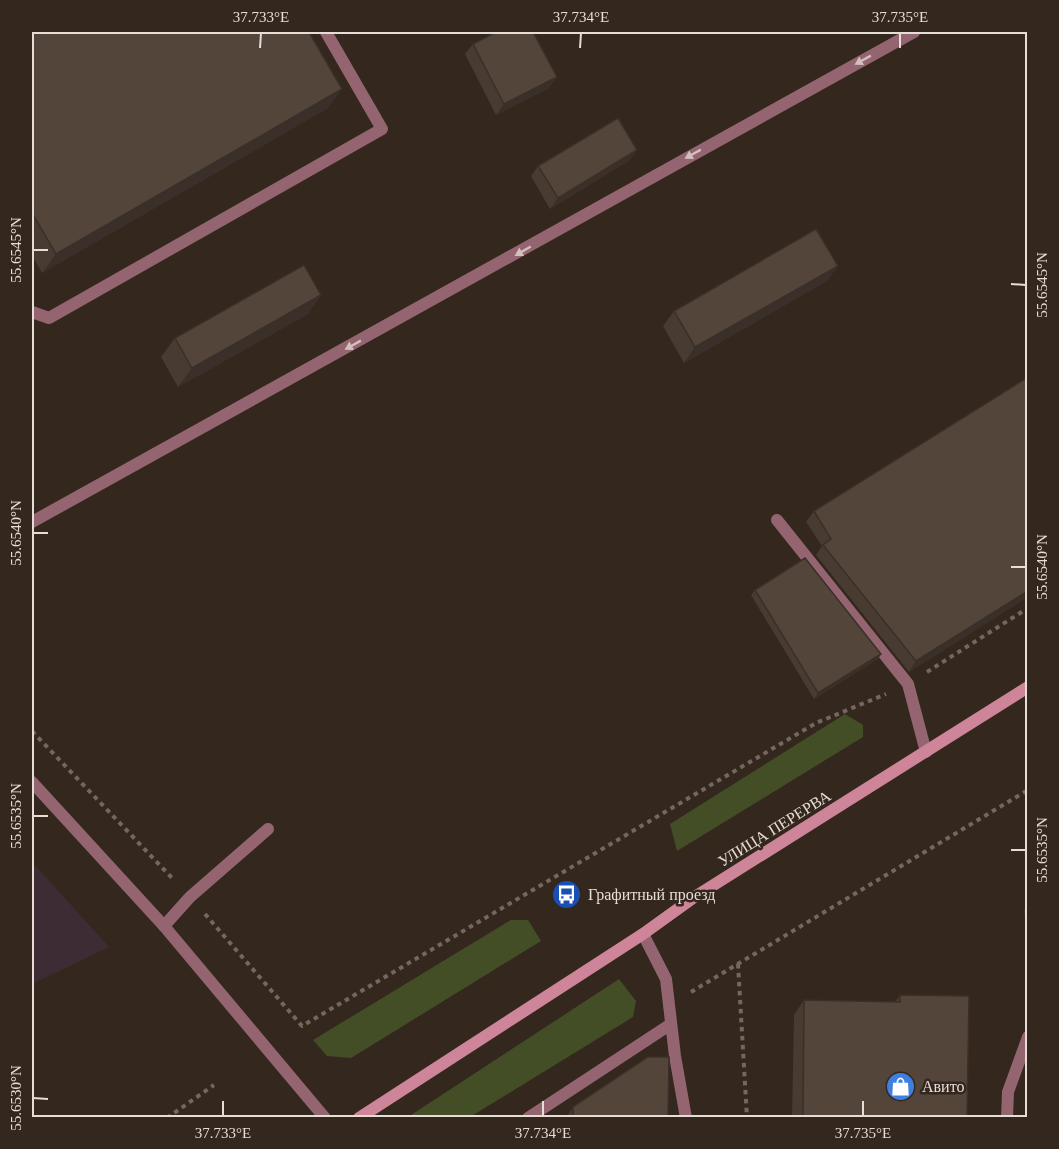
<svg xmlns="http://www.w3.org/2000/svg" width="1059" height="1149" font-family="'Times New Roman',serif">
  <rect width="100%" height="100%" fill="#34271e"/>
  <path fill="#3e2c34" d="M32 862 109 947 32 984Z"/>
  <g fill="#434e26">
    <path d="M845 714 863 725V737L677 851 670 824Z"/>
    <path d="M511 920H528L541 941 351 1058 327 1056 313 1040Z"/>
    <path d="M619 979 636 1001 633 1017 470 1117H408Z"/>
  </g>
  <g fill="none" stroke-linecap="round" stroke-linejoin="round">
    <g stroke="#73675f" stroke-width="4" stroke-dasharray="4.5 4.5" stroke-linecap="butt">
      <path d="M927 672 1028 608"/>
      <path d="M32 731 174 880"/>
      <path d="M205 914 302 1026 816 723 886 694"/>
      <path d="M738 964 747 1118"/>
      <path d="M691 992 1028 790"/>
      <path d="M167 1118 214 1085"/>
    </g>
    <g stroke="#946571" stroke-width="12">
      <path d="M32 312 49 318 382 129 326 32"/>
      <path d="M777 520 908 684 926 752"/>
      <path d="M32 522 914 32"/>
      <path d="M164 926 190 897 268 829"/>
      <path d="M643 934 666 979 675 1056 686 1118"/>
      <path d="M528 1118 671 1024"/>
      <path d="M1007 1118 1008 1092 1028 1037"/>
    </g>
    <path stroke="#946571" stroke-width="12" d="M32 782 164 926 325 1118"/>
    <path stroke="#cf8599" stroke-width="12" d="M359 1118 643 934 693 898 1028 687"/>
  </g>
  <g fill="#473b32">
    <path d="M32 32 328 108 42 273 32 255Z"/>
    <path d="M473 44 557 77 549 88 496 115 465 54Z"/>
    <path d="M637 150 630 160 550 209 531 176 538 166Z"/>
    <path d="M838 266 827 281 684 363 663 326 674 311Z"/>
    <path d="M321 295 308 314 178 387 161 357 175 338Z"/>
    <path d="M814 511 1028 597 909 672 816 555 822 546 806 522Z"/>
    <path d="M755 590 881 654 878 659 814 699 751 595Z"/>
    <path d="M1028 905V931L1024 910Z"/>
    <path d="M900 995 967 1118H792L794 1015 804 1000 895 1002Z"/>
    <path d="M573 1107 668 1118H566Z"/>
  </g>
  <g fill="#3a3029">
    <path d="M557 77 549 88 496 115 504 104Z"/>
    <path d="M342 89 328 108 42 273 56 254Z"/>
    <path d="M637 150 630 160 550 209 558 198Z"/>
    <path d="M838 266 827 281 684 363 695 347Z"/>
    <path d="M321 295 308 314 178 387 192 368Z"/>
    <path d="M1028 591V597L909 672 916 661Z"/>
    <path d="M881 654 878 659 814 699 818 693Z"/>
  </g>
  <g fill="#53453a" stroke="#3a3029" stroke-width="1.5">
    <path d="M32 32H309L342 89 56 254 32 213Z"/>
    <path d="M496 32H533L557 77 504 104 473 44Z"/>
    <path d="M618 118 637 150 558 198 538 166Z"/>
    <path d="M816 229 838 266 695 347 674 311Z"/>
    <path d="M304 265 321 295 192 368 175 338Z"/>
    <path d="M1028 377V591L916 661 823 545 831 539 814 511Z"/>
    <path d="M805 558 881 654 818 693 755 590Z"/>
    <path d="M900 995 969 996 967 1118H803L804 1000 900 1002Z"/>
    <path d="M648 1057H669L668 1118H573V1107Z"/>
  </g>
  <defs><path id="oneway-solid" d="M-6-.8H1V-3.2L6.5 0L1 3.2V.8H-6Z" transform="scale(1.5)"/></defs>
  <g fill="#d2bfbe">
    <use href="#oneway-solid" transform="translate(863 60) rotate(151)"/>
    <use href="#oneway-solid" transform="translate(693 154) rotate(151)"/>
    <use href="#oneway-solid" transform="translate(523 251) rotate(150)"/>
    <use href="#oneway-solid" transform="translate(353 345) rotate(151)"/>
  </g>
  <path fill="none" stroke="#e6ddd7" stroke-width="2" d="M260 48 261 33M580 48 581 33M900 48V33M33 250H48M1011 284 1026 285M33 533H48M1011 567H1026M33 816H48M1011 850H1026M33 1098 48 1099M223 1116V1101M543 1116V1101M863 1116V1101"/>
  <defs>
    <symbol id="bus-disc" viewBox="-11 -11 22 22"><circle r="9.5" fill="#1a4fb4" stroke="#34271e"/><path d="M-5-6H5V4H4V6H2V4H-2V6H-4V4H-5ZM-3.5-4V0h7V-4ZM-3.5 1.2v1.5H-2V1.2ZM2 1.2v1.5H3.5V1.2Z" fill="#fff"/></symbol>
    <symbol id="shop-disc" viewBox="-11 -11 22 22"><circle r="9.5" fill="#3f7fe0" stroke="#34271e"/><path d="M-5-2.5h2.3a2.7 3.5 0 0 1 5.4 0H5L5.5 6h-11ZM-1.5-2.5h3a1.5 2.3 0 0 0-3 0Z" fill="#fff"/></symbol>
  </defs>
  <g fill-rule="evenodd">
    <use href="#bus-disc" x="550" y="878" width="33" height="33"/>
    <use href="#shop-disc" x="884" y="1070" width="33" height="33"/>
  </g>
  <g text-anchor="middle" stroke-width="5" stroke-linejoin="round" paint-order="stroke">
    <g font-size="16" fill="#e6ddd7" stroke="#34271e">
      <text transform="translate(774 828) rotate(-32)" y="6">УЛИЦА ПЕРЕРВА</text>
    </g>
    <g font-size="16" fill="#e6ddd7" stroke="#34271e" text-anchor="start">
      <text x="588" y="900">Графитный проезд</text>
      <text x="922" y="1092">Авито</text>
    </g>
  </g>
  <rect width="1059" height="1149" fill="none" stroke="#34271e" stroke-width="66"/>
  <rect x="33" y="33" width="993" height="1083" fill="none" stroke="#e6ddd7" stroke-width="2"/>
  <g font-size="15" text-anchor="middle" fill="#e6ddd7">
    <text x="261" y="22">37.733°E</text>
    <text x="581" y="22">37.734°E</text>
    <text x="900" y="22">37.735°E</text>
    <text transform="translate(16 250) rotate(-90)" y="5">55.6545°N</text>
    <text transform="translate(1042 285) rotate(-90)" y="5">55.6545°N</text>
    <text transform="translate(16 533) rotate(-90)" y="5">55.6540°N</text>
    <text transform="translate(1042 567) rotate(-90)" y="5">55.6540°N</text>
    <text transform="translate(16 816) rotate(-90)" y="5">55.6535°N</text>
    <text transform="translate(1042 850) rotate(-90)" y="5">55.6535°N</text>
    <text transform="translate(16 1098) rotate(-90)" y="5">55.6530°N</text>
    <text x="223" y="1138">37.733°E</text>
    <text x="543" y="1138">37.734°E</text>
    <text x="863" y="1138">37.735°E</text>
  </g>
</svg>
